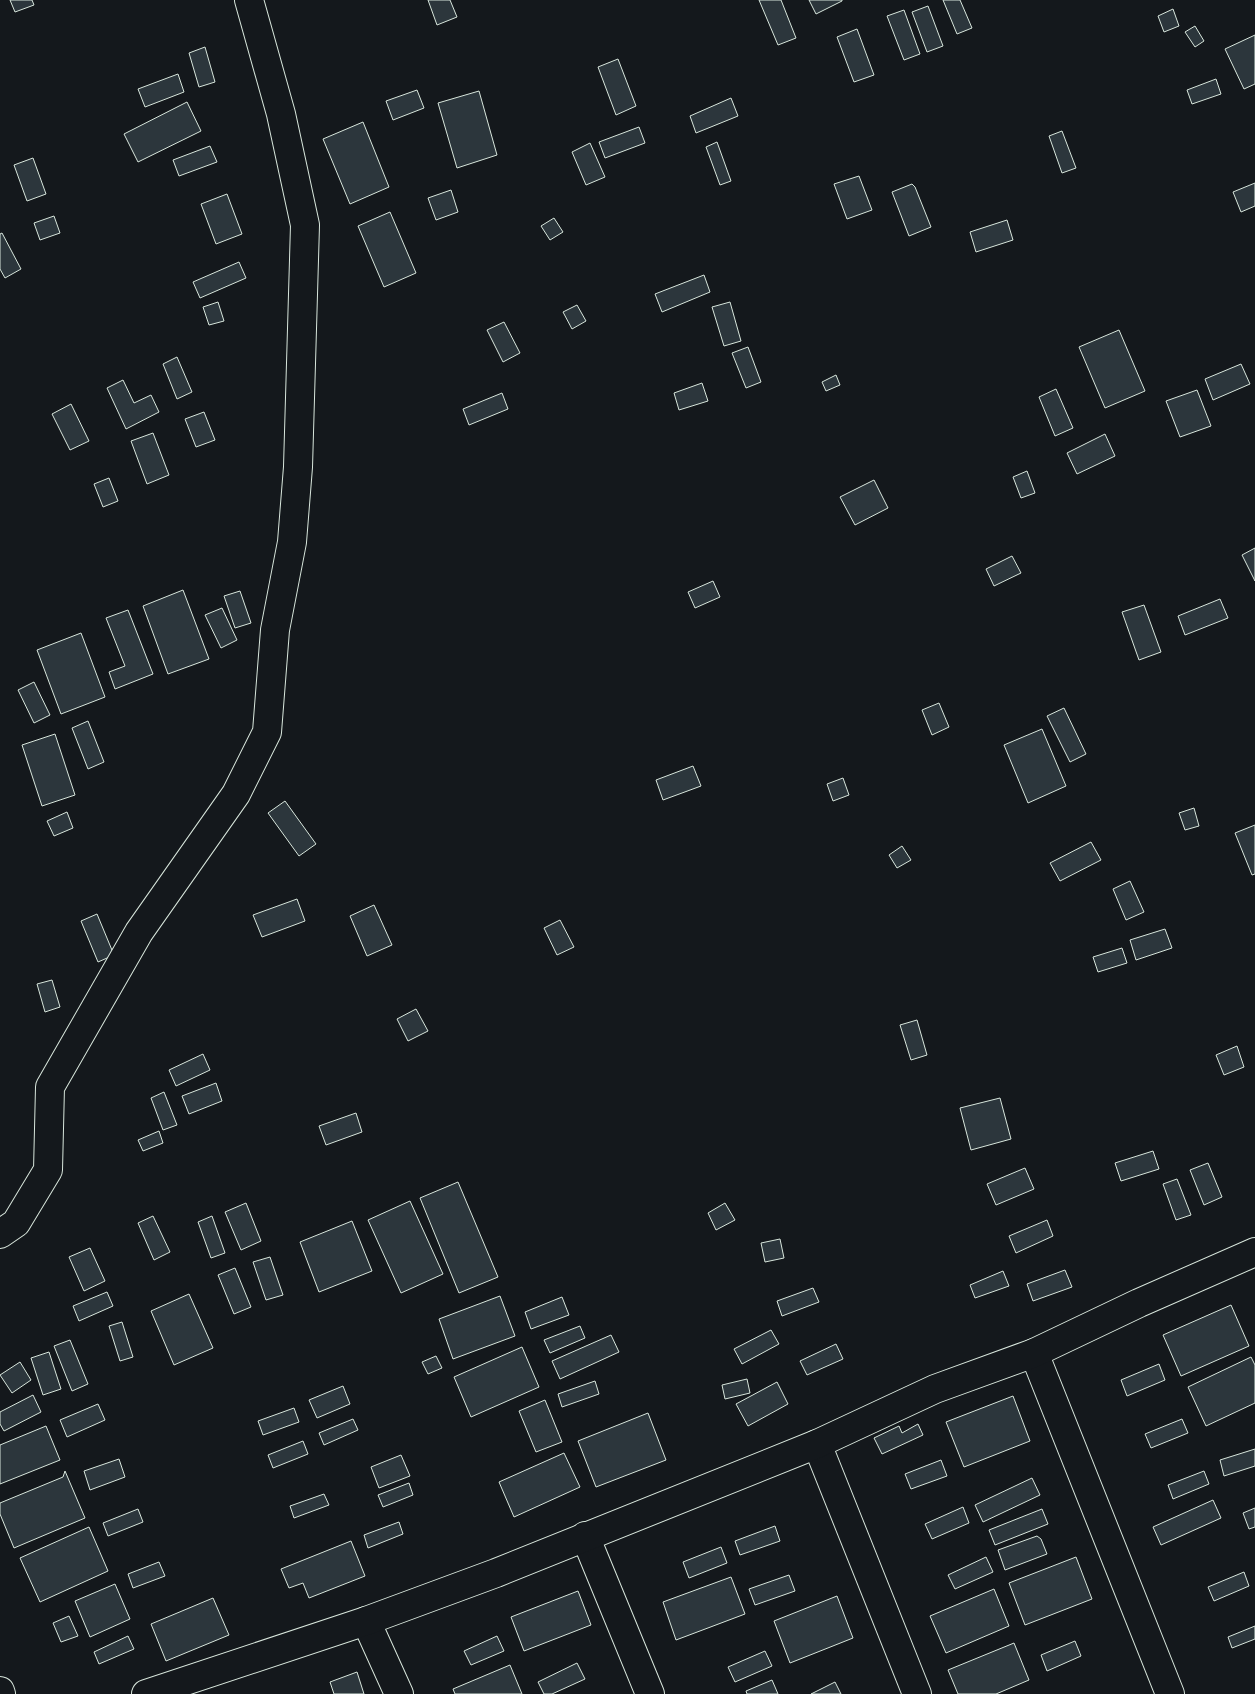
<svg xmlns="http://www.w3.org/2000/svg" width="1255" height="1694" font-family="Karla,sans-serif">
  <rect width="100%" height="100%" fill="#14181c"/>
  <g fill="#2c363c" stroke="#d8e6dc">
    <path d="M10 0H32L34 5 15 12Z"/>
    <path d="M428 0H450L457 17 437 25Z"/>
    <path d="M759 0H781L796 38 778 45Z"/>
    <path d="M809 0H842V1L816 14Z"/>
    <path d="M943 0H960L972 28 957 34Z"/>
    <path d="M928 6 943 46 927 52 912 12Z"/>
    <path d="M1173 9 1179 26 1164 32 1158 16Z"/>
    <path d="M904 10 920 54 904 60 887 16Z"/>
    <path d="M1195 26 1204 41 1195 47 1185 32Z"/>
    <path d="M857 29 874 75 854 82 837 37Z"/>
    <path d="M1255 35V84L1244 89 1225 49Z"/>
    <path d="M205 47 215 82 199 87 189 53Z"/>
    <path d="M618 59 636 106 616 115 598 67Z"/>
    <path d="M178 74 184 92 145 107 138 89Z"/>
    <path d="M1216 79 1221 94 1192 104 1187 90Z"/>
    <path d="M417 90 424 108 393 120 386 101Z"/>
    <path d="M479 91 497 155 457 168 438 103Z"/>
    <path d="M731 98 738 116 696 133 690 116Z"/>
    <path d="M187 102 201 131 138 162 124 134Z"/>
    <path d="M363 122 389 187 350 204 323 139Z"/>
    <path d="M639 127 645 143 605 158 599 142Z"/>
    <path d="M1062 131 1076 168 1062 173 1049 136Z"/>
    <path d="M717 142 731 181 720 185 706 147Z"/>
    <path d="M590 143 605 177 586 185 572 152Z"/>
    <path d="M210 146 217 162 179 176 173 160Z"/>
    <path d="M33 158 46 194 27 201 14 165Z"/>
    <path d="M859 176 872 210 847 219 834 184Z"/>
    <path d="M1255 183V206L1241 212 1233 192Z"/>
    <path d="M912 184 915 187 931 227 909 236 892 192Z"/>
    <path d="M451 190 458 212 436 220 428 198Z"/>
    <path d="M227 194 242 234 216 244 201 204Z"/>
    <path d="M390 212 416 273 384 287 358 226Z"/>
    <path d="M54 216 60 233 40 240 34 223Z"/>
    <path d="M554 218 563 232 550 240 541 226Z"/>
    <path d="M1007 220 1013 240 976 252 970 232Z"/>
    <path d="M2 233 21 269 5 278 0 269V234Z"/>
    <path d="M239 262 246 278 200 298 193 282Z"/>
    <path d="M704 275 710 292 662 312 655 294Z"/>
    <path d="M218 302 224 321 209 325 203 307Z"/>
    <path d="M730 302 741 341 724 346 712 307Z"/>
    <path d="M577 305 586 321 572 329 563 312Z"/>
    <path d="M504 322 520 353 503 362 487 330Z"/>
    <path d="M1119 330 1145 391 1105 408 1079 347Z"/>
    <path d="M748 347 761 382 746 388 732 353Z"/>
    <path d="M177 357 192 392 177 399 163 364Z"/>
    <path d="M1241 364 1250 384 1213 400 1205 379Z"/>
    <path d="M836 375 840 385 826 391 822 382Z"/>
    <path d="M123 380 134 403 151 395 159 412 126 429 107 388Z"/>
    <path d="M702 383 708 401 679 410 674 393Z"/>
    <path d="M1056 389 1073 428 1055 436 1039 397Z"/>
    <path d="M1197 390 1211 426 1180 437 1166 401Z"/>
    <path d="M502 393 508 409 469 425 463 409Z"/>
    <path d="M71 404 89 441 70 450 52 414Z"/>
    <path d="M204 412 215 440 196 447 185 419Z"/>
    <path d="M153 433 169 475 147 484 131 441Z"/>
    <path d="M1105 434 1115 456 1077 474 1067 453Z"/>
    <path d="M1027 471 1035 493 1021 498 1013 477Z"/>
    <path d="M109 478 118 501 103 507 94 484Z"/>
    <path d="M874 480 888 508 855 525 840 497Z"/>
    <path d="M1255 548V581L1242 555Z"/>
    <path d="M1012 556 1021 573 994 586 986 569Z"/>
    <path d="M713 581 720 597 695 608 688 592Z"/>
    <path d="M183 590 209 659 168 674 143 606Z"/>
    <path d="M240 591 251 623 235 628 224 596Z"/>
    <path d="M1220 599 1228 618 1185 635 1178 616Z"/>
    <path d="M1144 605 1161 652 1139 660 1122 612Z"/>
    <path d="M222 608 237 640 221 648 205 615Z"/>
    <path d="M128 610 153 674 115 689 109 672 125 666 106 618Z"/>
    <path d="M81 633 105 697 61 714 37 650Z"/>
    <path d="M34 682 50 715 34 723 18 690Z"/>
    <path d="M939 703 949 727 932 735 922 710Z"/>
    <path d="M1064 708 1086 754 1070 762 1047 716Z"/>
    <path d="M88 721 104 762 88 769 72 728Z"/>
    <path d="M1042 729 1066 786 1028 803 1004 745Z"/>
    <path d="M55 734 75 795 42 806 22 745Z"/>
    <path d="M693 766 701 786 663 800 656 780Z"/>
    <path d="M843 778 849 795 833 801 827 784Z"/>
    <path d="M285 801 316 844 299 856 268 813Z"/>
    <path d="M1194 808 1199 826 1185 830 1179 813Z"/>
    <path d="M67 812 73 828 54 836 47 821Z"/>
    <path d="M1255 825V874L1252 875 1235 833Z"/>
    <path d="M1091 842 1101 860 1060 881 1050 863Z"/>
    <path d="M902 846 911 860 897 868 889 855Z"/>
    <path d="M1130 881 1144 912 1126 920 1113 889Z"/>
    <path d="M297 899 305 921 262 937 253 915Z"/>
    <path d="M374 905 392 945 367 956 350 916Z"/>
    <path d="M97 914 114 955 98 962 81 921Z"/>
    <path d="M560 920 574 947 557 955 544 928Z"/>
    <path d="M1165 929 1172 948 1136 960 1130 940Z"/>
    <path d="M1122 948 1127 963 1098 972 1093 957Z"/>
    <path d="M52 980 60 1007 45 1012 37 984Z"/>
    <path d="M416 1009 428 1031 408 1041 397 1019Z"/>
    <path d="M917 1020 927 1055 911 1060 900 1025Z"/>
    <path d="M1237 1046 1244 1067 1224 1075 1216 1055Z"/>
    <path d="M203 1054 210 1070 176 1086 169 1070Z"/>
    <path d="M216 1083 222 1101 189 1114 182 1096Z"/>
    <path d="M164 1092 177 1125 163 1130 151 1098Z"/>
    <path d="M1000 1098 1011 1139 971 1150 960 1108Z"/>
    <path d="M356 1113 362 1132 326 1145 319 1126Z"/>
    <path d="M159 1131 163 1143 143 1151 138 1140Z"/>
    <path d="M1153 1151 1159 1169 1121 1181 1115 1163Z"/>
    <path d="M1208 1163 1222 1197 1204 1205 1190 1170Z"/>
    <path d="M1025 1168 1034 1189 996 1205 987 1184Z"/>
    <path d="M1177 1179 1191 1215 1176 1220 1163 1184Z"/>
    <path d="M458 1182 498 1277 459 1293 420 1198Z"/>
    <path d="M410 1201 443 1274 401 1293 368 1220Z"/>
    <path d="M246 1203 261 1241 241 1250 225 1212Z"/>
    <path d="M725 1203 735 1220 716 1230 708 1213Z"/>
    <path d="M153 1216 170 1252 154 1260 138 1223Z"/>
    <path d="M212 1216 225 1253 211 1258 198 1222Z"/>
    <path d="M1047 1220 1053 1236 1016 1253 1009 1236Z"/>
    <path d="M352 1221 372 1271 319 1292 300 1242Z"/>
    <path d="M780 1239 784 1258 765 1262 761 1243Z"/>
    <path d="M90 1248 105 1281 84 1291 69 1257Z"/>
    <path d="M270 1257 283 1295 266 1300 253 1262Z"/>
    <path d="M235 1268 251 1307 234 1314 218 1275Z"/>
    <path d="M1065 1270 1072 1287 1033 1301 1027 1284Z"/>
    <path d="M1003 1271 1009 1286 975 1298 970 1285Z"/>
    <path d="M813 1288 819 1302 782 1316 777 1301Z"/>
    <path d="M107 1292 113 1306 79 1321 73 1306Z"/>
    <path d="M189 1294 213 1348 174 1365 151 1311Z"/>
    <path d="M500 1296 515 1336 453 1359 439 1319Z"/>
    <path d="M562 1297 569 1315 531 1329 525 1312Z"/>
    <path d="M1231 1305 1249 1346 1181 1376 1163 1335Z"/>
    <path d="M122 1322 133 1357 120 1361 109 1326Z"/>
    <path d="M580 1326 585 1338 550 1353 544 1340Z"/>
    <path d="M771 1330 779 1344 742 1364 734 1349Z"/>
    <path d="M611 1335 619 1352 560 1379 552 1361Z"/>
    <path d="M70 1340 88 1384 72 1391 54 1346Z"/>
    <path d="M836 1344 843 1359 807 1375 800 1361Z"/>
    <path d="M522 1347 539 1387 471 1417 454 1377Z"/>
    <path d="M49 1352 61 1389 43 1395 31 1358Z"/>
    <path d="M436 1356 442 1368 428 1374 422 1362Z"/>
    <path d="M1251 1357 1255 1365V1403L1206 1426 1188 1387Z"/>
    <path d="M20 1362 31 1380 12 1393 0 1375Z"/>
    <path d="M1159 1364 1165 1380 1127 1396 1121 1380Z"/>
    <path d="M747 1379 750 1393 725 1399 722 1385Z"/>
    <path d="M595 1381 599 1394 562 1407 558 1394Z"/>
    <path d="M777 1382 788 1404 748 1426 736 1404Z"/>
    <path d="M343 1386 350 1404 317 1418 309 1400Z"/>
    <path d="M33 1395 41 1412 4 1431 0 1424V1412Z"/>
    <path d="M1013 1396 1030 1441 964 1467 946 1422Z"/>
    <path d="M545 1400 562 1442 536 1452 519 1411Z"/>
    <path d="M98 1404 105 1420 67 1437 60 1420Z"/>
    <path d="M294 1408 299 1422 263 1435 258 1421Z"/>
    <path d="M648 1413 666 1460 596 1487 578 1441Z"/>
    <path d="M353 1419 358 1430 324 1445 319 1433Z"/>
    <path d="M1182 1419 1188 1433 1151 1448 1145 1434Z"/>
    <path d="M918 1424 923 1435 882 1454 874 1438 899 1426 902 1433Z"/>
    <path d="M46 1426 60 1460 0 1484V1445Z"/>
    <path d="M303 1441 308 1454 273 1468 268 1455Z"/>
    <path d="M1255 1449V1466L1224 1476 1220 1460Z"/>
    <path d="M564 1453 580 1487 514 1517 499 1482Z"/>
    <path d="M401 1455 410 1476 379 1488 371 1467Z"/>
    <path d="M119 1459 125 1477 90 1490 84 1471Z"/>
    <path d="M941 1460 947 1476 911 1489 905 1474Z"/>
    <path d="M65 1471 85 1518 14 1548 0 1514V1503L63 1477Z"/>
    <path d="M1204 1471 1209 1484 1173 1499 1168 1485Z"/>
    <path d="M1032 1478 1040 1495 983 1522 975 1505Z"/>
    <path d="M409 1483 413 1495 383 1507 378 1495Z"/>
    <path d="M324 1494 329 1505 294 1518 290 1506Z"/>
    <path d="M1213 1500 1221 1518 1161 1545 1153 1527Z"/>
    <path d="M963 1507 969 1523 932 1539 925 1524Z"/>
    <path d="M1255 1508V1527L1249 1529 1243 1513Z"/>
    <path d="M138 1509 143 1522 108 1536 103 1523Z"/>
    <path d="M1042 1509 1048 1524 995 1545 989 1530Z"/>
    <path d="M399 1522 403 1534 368 1548 364 1535Z"/>
    <path d="M775 1526 780 1541 740 1555 735 1541Z"/>
    <path d="M89 1527 108 1571 40 1602 20 1558Z"/>
    <path d="M1037 1536 1041 1539 1047 1554 1005 1570 998 1550Z"/>
    <path d="M351 1541 365 1576 309 1598 303 1583 289 1588 281 1569Z"/>
    <path d="M721 1547 727 1563 689 1578 683 1562Z"/>
    <path d="M986 1557 993 1572 955 1589 948 1575Z"/>
    <path d="M1076 1557 1092 1599 1025 1625 1009 1583Z"/>
    <path d="M159 1562 165 1576 133 1588 128 1574Z"/>
    <path d="M1244 1572 1249 1586 1214 1601 1208 1587Z"/>
    <path d="M789 1575 795 1591 755 1605 749 1589Z"/>
    <path d="M731 1577 745 1614 676 1640 663 1602Z"/>
    <path d="M115 1584 130 1619 90 1637 75 1601Z"/>
    <path d="M994 1589 1009 1626 946 1653 930 1616Z"/>
    <path d="M578 1591 591 1625 524 1651 511 1617Z"/>
    <path d="M837 1596 853 1638 790 1663 774 1621Z"/>
    <path d="M213 1598 229 1635 166 1661 151 1624Z"/>
    <path d="M69 1616 78 1636 61 1642 53 1623Z"/>
    <path d="M1255 1626V1639L1232 1648 1228 1637Z"/>
    <path d="M128 1636 134 1649 99 1664 94 1652Z"/>
    <path d="M497 1636 504 1651 471 1665 464 1651Z"/>
    <path d="M1075 1641 1081 1656 1047 1671 1041 1655Z"/>
    <path d="M1014 1643 1029 1680 996 1694H958L948 1670Z"/>
    <path d="M765 1651 772 1666 735 1682 728 1667Z"/>
    <path d="M577 1663 585 1679 552 1694H544L538 1682Z"/>
    <path d="M510 1665 522 1694H455L453 1689Z"/>
    <path d="M357 1672 364 1694H334L330 1682Z"/>
    <path d="M772 1680 778 1694H747L746 1691Z"/>
    <path d="M835 1682 841 1694H811Z"/>
  </g>
  <g fill="none" stroke-linecap="round" stroke-linejoin="round">
    <defs>
      <g id="minor">
        <path d="M0 1234 16 1223 48 1170 50 1087 139 932 236 794 267 732 275 630 292 542 298 467 305 225 281 114 249 0"/>
        <path d="M1034 1353 1170 1694"/>
        <path d="M817 1444 917 1694"/>
        <path d="M585 1536 650 1694"/>
        <path d="M366 1621 399 1694"/>
        <path d="M0 1691 1 1694"/>
        <path d="M146 1694 366 1621 496 1573 817 1444 935 1389 1034 1353 1139 1303 1255 1252"/>
      </g>
    </defs>
    <use href="#minor" stroke="#d8e6dc" stroke-width="30"/>
    <use href="#minor" stroke="#14181c" stroke-width="28"/>
  </g>
</svg>
